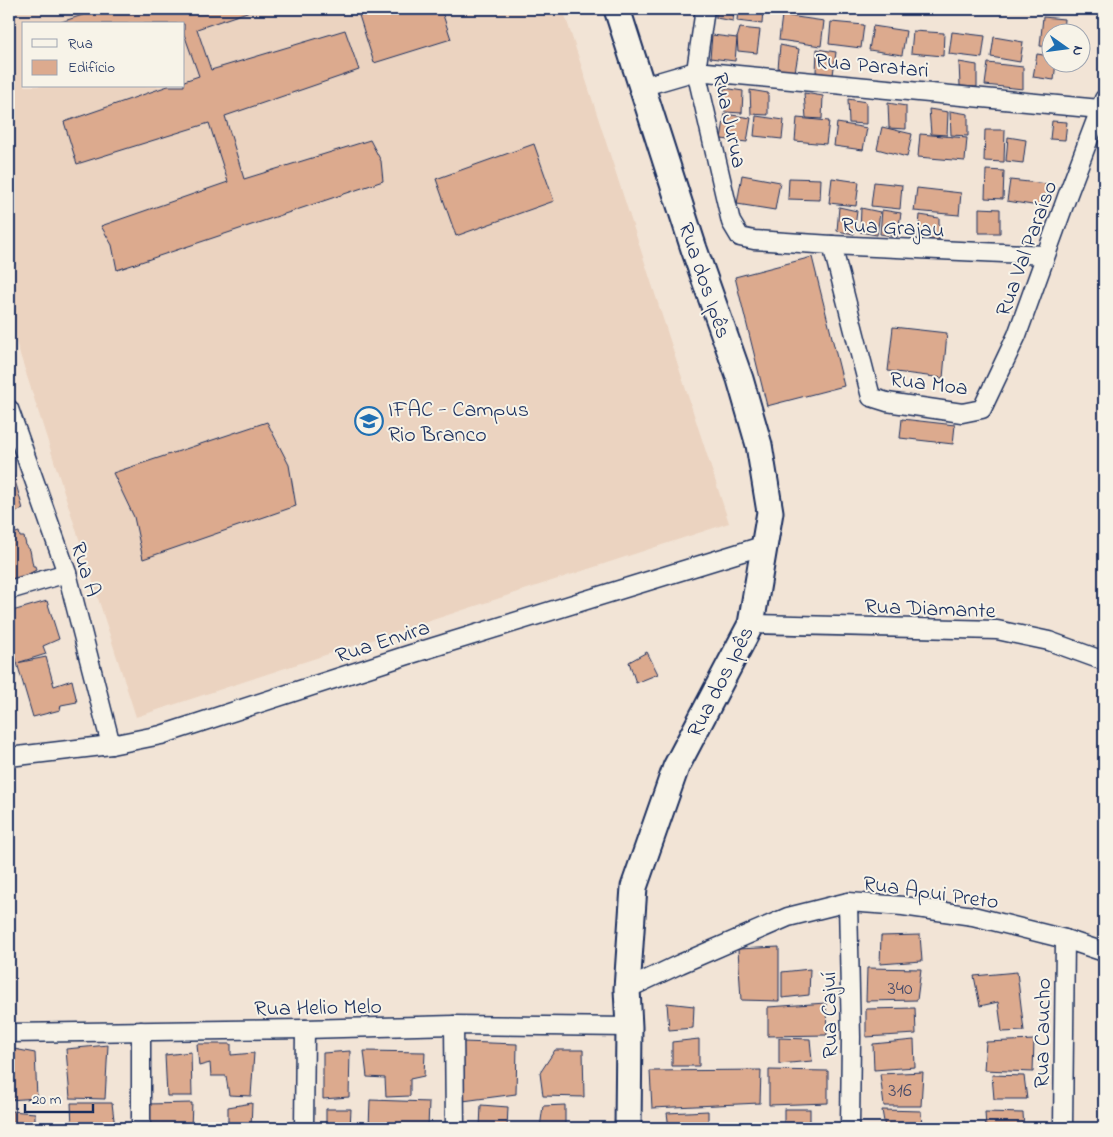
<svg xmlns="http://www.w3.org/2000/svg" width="1113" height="1137" font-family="'Indie Flower',sans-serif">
  <rect width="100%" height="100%" fill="#f2e4d6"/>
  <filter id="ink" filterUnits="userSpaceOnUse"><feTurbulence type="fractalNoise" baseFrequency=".02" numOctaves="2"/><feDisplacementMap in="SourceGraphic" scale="10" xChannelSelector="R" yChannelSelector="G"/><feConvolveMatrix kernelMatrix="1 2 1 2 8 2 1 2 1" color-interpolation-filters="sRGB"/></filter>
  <g filter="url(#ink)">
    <path fill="#ebd3c0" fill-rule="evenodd" d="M9 9H563L729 523 136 717 9 320ZM24 24H184V86H24Z"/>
    <g fill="#dcaa8e" stroke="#1b2f5e">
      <path d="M101 9H256L197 29 211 70 345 30 359 70 225 116 244 179 370 140 381 161 383 181 117 270 112 245 101 226 228 182 209 123 77 164 64 122 168 86H184V81L199 76 184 34V24H55Z"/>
      <path d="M357 9H441L451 39 374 63Z"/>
      <path d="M716 9H734L733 21 716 18Z"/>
      <path d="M738 9H763L762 24 737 21Z"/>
      <path d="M1043 9H1065V12Z"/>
      <path d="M782 15 824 21 821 46 779 40Z"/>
      <path d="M1043 17 1064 19 1063 32H1050V47L1040 46Z"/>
      <path d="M831 22 864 25 861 48 829 44Z"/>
      <path d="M873 26 906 31 902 55 869 50Z"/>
      <path d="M740 28 760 30 757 53 738 51 737 38Z"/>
      <path d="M913 31 944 33 943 56 911 53Z"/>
      <path d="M952 32 985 36 982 58 949 54Z"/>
      <path d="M712 35 737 38 735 61 710 58Z"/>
      <path d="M994 37 1023 42 1020 62 991 57Z"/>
      <path d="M780 45 799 49 795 72 778 69Z"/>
      <path d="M817 49 836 52 833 75 816 72Z"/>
      <path d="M1037 54 1050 56V62H1056L1054 80 1033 77Z"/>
      <path d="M959 62 977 65V87L960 86Z"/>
      <path d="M988 63 1023 67V89L985 85Z"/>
      <path d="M724 88 743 91 742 113 725 112Z"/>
      <path d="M750 90 768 93V115L751 114Z"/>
      <path d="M804 93 823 96 822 119 806 118Z"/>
      <path d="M848 99 866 102V124L849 123Z"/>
      <path d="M888 103 906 106V129L889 128Z"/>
      <path d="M929 109 948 112 947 135 931 134Z"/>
      <path d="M950 111 968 114V136L951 135Z"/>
      <path d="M725 114 751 118 747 142 721 139Z"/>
      <path d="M756 116 784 120 782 139 754 136Z"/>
      <path d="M797 118 829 121 826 144 795 141Z"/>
      <path d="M1052 121 1067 122 1065 140 1050 139Z"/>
      <path d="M837 123 867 128 863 150 834 146Z"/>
      <path d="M882 127 912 134 907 157 877 149Z"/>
      <path d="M985 130H1005L1004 162 984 161Z"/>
      <path d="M920 134 967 138 965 161 918 157Z"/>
      <path d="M1008 137 1026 140 1023 163 1006 161Z"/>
      <path d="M534 144 554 201 456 236 436 179Z"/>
      <path d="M986 170 1004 171 1003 199 985 198Z"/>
      <path d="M742 175 780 182 775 210 737 204Z"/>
      <path d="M789 178 821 179 820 200 788 199Z"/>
      <path d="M832 178 859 182 856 206 829 203Z"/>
      <path d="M1010 180 1048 184 1045 207 1007 201Z"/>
      <path d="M874 182 902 185 900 209 871 206Z"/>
      <path d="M917 188 961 193 959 215 914 211Z"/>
      <path d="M839 207 857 211 854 234 837 231Z"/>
      <path d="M861 208 880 212 877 235 860 232Z"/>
      <path d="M979 208 1000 209V233H979Z"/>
      <path d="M882 210 901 213 897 237 880 234Z"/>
      <path d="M920 215 939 218V240L918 238Z"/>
      <path d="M812 257 844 386 767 406 735 277Z"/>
      <path d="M893 327 947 333 943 378 888 371Z"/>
      <path d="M902 419 955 425 953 444 900 438Z"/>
      <path d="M267 422 289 465 296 506 143 559 134 517 113 473Z"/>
      <path d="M12 470 23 509 11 514 15 524 9 526V471Z"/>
      <path d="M19 532 20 537H24L26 545 30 550 33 566H35L36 570 21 578 9 582V535Z"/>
      <path d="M47 601 59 639 43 646 46 654 17 663 9 633V612Z"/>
      <path d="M647 652 658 674 636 683 629 662Z"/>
      <path d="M46 657 54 686 72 680 77 702 61 705 60 710 33 717 17 663Z"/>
      <path d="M920 935 922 961 880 964 881 936Z"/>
      <path d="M779 947V1001L741 1000 738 949Z"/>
      <path d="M867 968 921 969 917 1000 866 1001Z"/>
      <path d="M810 969 809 995 782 998V972Z"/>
      <path d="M1017 972 1024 1031 1002 1032 998 1002 980 1006 974 976Z"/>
      <path d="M667 1003 694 1006 693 1028 669 1030Z"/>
      <path d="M826 1003 827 1035 768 1036V1007Z"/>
      <path d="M915 1008 916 1034 866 1037V1009Z"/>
      <path d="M779 1038 810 1039 812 1061 779 1064Z"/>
      <path d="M699 1039V1066H672V1042Z"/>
      <path d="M914 1040 915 1067 874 1070 873 1044Z"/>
      <path d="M1034 1040 1033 1072 984 1070 986 1042Z"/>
      <path d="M463 1042 517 1044 516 1094 463 1101Z"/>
      <path d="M197 1044H231V1055L254 1053 251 1096 229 1095 226 1076H211L210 1063 199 1066Z"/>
      <path d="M108 1045 105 1099 70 1098 66 1049Z"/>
      <path d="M9 1048 35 1053 37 1098 9 1100Z"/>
      <path d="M555 1050H583L584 1097 543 1096 540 1073Z"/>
      <path d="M350 1051 349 1097 323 1099V1053Z"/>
      <path d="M364 1051 425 1052 424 1076 410 1079V1096L386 1097 385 1078 367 1077Z"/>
      <path d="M191 1052 192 1096H167L165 1055Z"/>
      <path d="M761 1070 760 1103 652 1108 650 1071Z"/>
      <path d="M769 1070 828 1071V1103L769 1105Z"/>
      <path d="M923 1072 921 1106H884L880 1074Z"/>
      <path d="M992 1075 1024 1076 1027 1099H994Z"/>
      <path d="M370 1100 429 1102 428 1128H369Z"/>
      <path d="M71 1103H112L115 1128H72Z"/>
      <path d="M192 1103 191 1128H148L147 1104Z"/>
      <path d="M252 1103 251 1128H228V1107Z"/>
      <path d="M481 1105 508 1107 507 1128H475H480Z"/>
      <path d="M565 1105V1125L585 1128H540L543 1106Z"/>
      <path d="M326 1109H351L350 1128H326Z"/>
      <rect x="784" y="1109" width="26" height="19"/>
      <path d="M882 1110 921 1111 922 1128H885Z"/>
      <path d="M11 1111 35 1113V1128H10Z"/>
      <path d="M708 1111V1128H669L667 1113Z"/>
      <path d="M985 1112 1023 1113 1024 1128H986Z"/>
    </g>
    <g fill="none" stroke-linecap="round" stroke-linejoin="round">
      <defs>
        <g id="street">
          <path d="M705 9 696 71 731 222 740 237 754 240 832 245 1045 255"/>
          <path d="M641 87 696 71 1100 109"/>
          <path d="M832 245 871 397 887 402 962 413 982 409 1017 335 1068 194 1104 99"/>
          <path d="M9 409 67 573 111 745"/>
          <path d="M9 590 67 573"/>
          <path d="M751 624 997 630 1049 641 1104 661"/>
          <path d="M9 757 111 745 161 735 408 655 765 545"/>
          <path d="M848 902 851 1037 850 1128"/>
          <path d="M627 989 680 964 788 917 848 902 903 906 973 916 1065 939 1104 952"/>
          <path d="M454 1025 455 1128"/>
          <path d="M141 1031V1128"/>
          <path d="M9 1033 305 1029 454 1025 629 1027"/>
          <path d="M304 1128 305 1029"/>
          <path d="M1063 1128 1065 939"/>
        </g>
        <path id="secondary" d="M617 9 694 249 740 379 759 445 770 512 751 624 676 767 634 887 627 989 629 1027 628 1128"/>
      </defs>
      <use href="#street" stroke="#1b2f5e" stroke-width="21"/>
      <use href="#secondary" stroke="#1b2f5e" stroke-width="29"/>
      <use href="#street" stroke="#f7f3e8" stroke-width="18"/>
      <use href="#secondary" stroke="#f7f3e8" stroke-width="25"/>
    </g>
  </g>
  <defs>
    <symbol id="university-ring" viewBox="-11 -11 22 22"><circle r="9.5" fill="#f7f3e8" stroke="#1f6fb2" stroke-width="1.5"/><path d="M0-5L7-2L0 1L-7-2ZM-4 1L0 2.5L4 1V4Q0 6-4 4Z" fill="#1f6fb2"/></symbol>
  </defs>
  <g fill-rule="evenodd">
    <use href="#university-ring" x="353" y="405" width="32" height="32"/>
  </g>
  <g text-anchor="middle" stroke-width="4" stroke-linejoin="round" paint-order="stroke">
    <g font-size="20" fill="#4b4e6a">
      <text x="900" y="994">340</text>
      <text x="900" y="1096">316</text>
    </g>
    <g font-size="22" fill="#1b2f5e" stroke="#f7f3e8">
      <text transform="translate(872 64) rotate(5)" y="8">Rua Paratari</text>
      <text transform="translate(731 120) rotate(78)" y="8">Rua Jurua</text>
      <text transform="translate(893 226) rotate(3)" y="8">Rua Grajau</text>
      <text transform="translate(1025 248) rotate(-70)" y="8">Rua Val Paraíso</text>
      <text transform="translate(706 280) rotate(71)" y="8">Rua dos Ipês</text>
      <text transform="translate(929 382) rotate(7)" y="8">Rua Moa</text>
      <text transform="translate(87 569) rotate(73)" y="8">Rua A</text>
      <text transform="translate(930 607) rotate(2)" y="8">Rua Diamante</text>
      <text transform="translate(382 640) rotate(-18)" y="8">Rua Envira</text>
      <text transform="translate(719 681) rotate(-63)" y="8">Rua dos Ipês</text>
      <text transform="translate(931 891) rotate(8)" y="8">Rua Apui Preto</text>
      <text transform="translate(318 1006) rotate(-1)" y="8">Rua Helio Melo</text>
      <text transform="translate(828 1015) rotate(-91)" y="8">Rua Cajuí</text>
      <text transform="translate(1041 1033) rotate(-89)" y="8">Rua Caucho</text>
    </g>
    <g font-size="22" fill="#1b2f5e" stroke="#f7f3e8" text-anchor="start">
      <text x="388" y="416">IFAC - Campus<tspan x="388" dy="25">Rio Branco</tspan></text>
    </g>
  </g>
  <rect width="1113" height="1137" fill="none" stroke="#f7f3e8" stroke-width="30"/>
  <rect x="15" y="15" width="1083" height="1107" fill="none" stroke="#1b2f5e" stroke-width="2" filter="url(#ink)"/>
  <rect x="22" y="22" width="162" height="65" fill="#f7f3e8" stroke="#9fa5b1"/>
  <rect x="32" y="39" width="25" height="8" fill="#f7f3e8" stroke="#9fa5b1"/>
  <text x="68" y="48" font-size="15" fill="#1b2f5e">Rua</text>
  <rect x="32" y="60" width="25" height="15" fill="#dcaa8e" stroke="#9fa5b1"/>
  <text x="68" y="72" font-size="15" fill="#1b2f5e">Edifício</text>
  <g transform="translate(1066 48) rotate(104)"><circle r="24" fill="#f7f3e8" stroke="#9fa5b1"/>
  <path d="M0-4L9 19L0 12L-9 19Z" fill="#1f6fb2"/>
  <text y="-8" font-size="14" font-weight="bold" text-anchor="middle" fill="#1b2f5e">N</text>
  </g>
  <path d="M25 1104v8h68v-8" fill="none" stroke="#1b2f5e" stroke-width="2.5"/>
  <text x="32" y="1104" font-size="15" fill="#1b2f5e" stroke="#f7f3e8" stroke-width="4" paint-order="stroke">20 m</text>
</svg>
